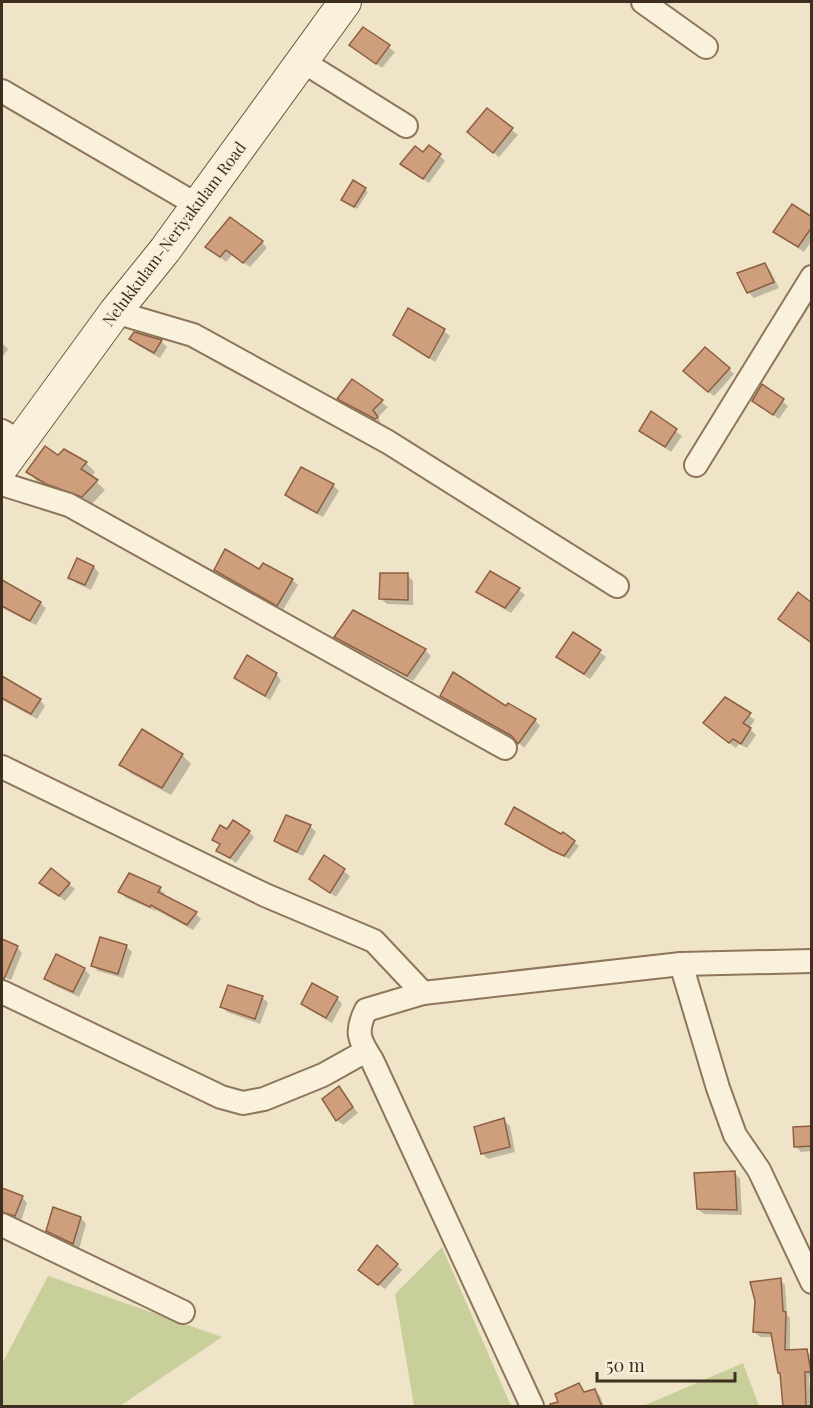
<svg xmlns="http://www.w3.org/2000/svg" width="813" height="1408" font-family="'Playfair Display',serif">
  <rect width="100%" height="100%" fill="#f0e4c8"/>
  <g fill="#c9cf9b">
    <path d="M442 1247 511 1406H414L395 1294Z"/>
    <path d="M48 1276 222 1337 120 1406H2V1364Z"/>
    <path d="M743 1363 759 1406H643Z"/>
  </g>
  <g fill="#0003">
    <path d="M363 29 395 52 382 68 351 45Z"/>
    <path d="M487 110 518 135 499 157 474 137Z"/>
    <path d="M423 154 440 156 445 161 429 183 402 164Z"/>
    <path d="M354 182 368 192 357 209 343 200Z"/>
    <path d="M812 218V240L804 252 775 232Z"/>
    <path d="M262 242 267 248 250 267 232 255 226 262 207 247Z"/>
    <path d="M764 264 770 270 779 288 754 298 748 292Z"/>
    <path d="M444 331 450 336 435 362 395 334Z"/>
    <path d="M135 333 161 341 167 347 160 358 137 345 131 339Z"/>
    <path d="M2 343 8 349 2 358Z"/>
    <path d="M729 369 734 374 714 396 690 377Z"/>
    <path d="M352 381 388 407 378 417 381 424 344 404 339 398Z"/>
    <path d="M763 386 788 406 779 419 753 401Z"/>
    <path d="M652 413 682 436 671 452 641 431Z"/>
    <path d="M65 451 86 463 95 472 91 477 105 490 91 505 56 492 37 481 28 472 58 457Z"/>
    <path d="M302 469 333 485 339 491 323 517 292 501 287 495Z"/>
    <path d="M78 560 94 567 99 573 91 590 76 583 70 577Z"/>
    <path d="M215 570 260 571 292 580 298 585 283 610 221 575Z"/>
    <path d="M490 573 519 590 525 595 511 613 484 597 478 592Z"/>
    <path d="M407 575 413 581V605L387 604 381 599Z"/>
    <path d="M6 584 40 603 46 608 36 625 2 608V591Z"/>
    <path d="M354 612 425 650 431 656 413 681 342 643 336 637Z"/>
    <path d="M573 634 606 657 590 679 563 662 558 657Z"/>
    <path d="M276 674 281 680 270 700 242 683 236 678Z"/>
    <path d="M3 679 40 700 45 706 37 719 2 700Z"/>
    <path d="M442 696 507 708 535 720 540 726 524 748 516 740 448 702Z"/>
    <path d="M725 699 755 720 749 728 756 735 747 748 739 744 736 748 710 729Z"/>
    <path d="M182 755 191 764 171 795 130 773 121 764Z"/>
    <path d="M507 824 562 836 563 834 579 846 569 859 512 829Z"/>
    <path d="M310 826 316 832 303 856 281 846 275 841Z"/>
    <path d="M227 831 249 832 254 837 236 863 218 850 221 846 213 839Z"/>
    <path d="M324 857 350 876 336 897 311 879Z"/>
    <path d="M51 870 75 889 65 901 41 882Z"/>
    <path d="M160 889 165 894 164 896 196 914 201 919 193 930 156 910V911L126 898 120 892Z"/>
    <path d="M2 941 17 947 22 953 11 980 2 976Z"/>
    <path d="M126 946 132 952 123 978 98 971 92 965Z"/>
    <path d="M84 969 90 975 79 997 51 984 46 978Z"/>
    <path d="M262 997 268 1003 260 1024 227 1012 222 1007Z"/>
    <path d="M337 998 342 1004 332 1023 308 1009 303 1003Z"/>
    <path d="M339 1088 358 1113 343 1125 337 1120Z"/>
    <path d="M504 1120 510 1126 515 1152 488 1159 482 1153Z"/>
    <path d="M812 1127V1151L801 1152 795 1146Z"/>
    <path d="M735 1173 740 1179 742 1215 704 1214 698 1209Z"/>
    <path d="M2 1190 22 1197 27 1203 21 1221 8 1216 2 1219Z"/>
    <path d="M81 1218 86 1224 79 1249 54 1236 48 1231Z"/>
    <path d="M397 1265 402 1270 385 1289 365 1275Z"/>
    <path d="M780 1280 785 1285 787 1315 790 1318V1352L806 1351 812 1356V1377H809L811 1406H784L782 1375 779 1372 774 1337H760L755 1332Z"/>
    <path d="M579 1385 586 1393 594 1390 600 1396 604 1406H561Z"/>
  </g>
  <g fill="#cf9f7d" stroke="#8d5f41" stroke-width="1.5">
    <path d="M363 27 390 45 376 64 349 45Z"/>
    <path d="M487 108 513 128 493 153 467 132Z"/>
    <path d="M429 145 441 154 423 179 400 164 415 146 423 152Z"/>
    <path d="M353 180 366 188 354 207 341 200Z"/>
    <path d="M792 204 812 217V227L798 247 773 232Z"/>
    <path d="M230 217 263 241 243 263 226 250 220 257 205 247Z"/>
    <path d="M765 263 774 282 747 293 737 273Z"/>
    <path d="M408 308 445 329 429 358 393 335Z"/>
    <path d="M134 332 162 340 154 353 129 339Z"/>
    <path d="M705 347 730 368 708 392 683 371Z"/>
    <path d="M352 379 383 400 373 410 378 417 375 419 337 399Z"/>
    <path d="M762 384 784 399 773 415 752 401Z"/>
    <path d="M651 411 677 429 665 447 639 431Z"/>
    <path d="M45 446 58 455 64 449 87 462 81 469 98 480 82 497 46 484 26 472Z"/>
    <path d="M301 467 334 484 317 513 285 495Z"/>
    <path d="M225 549 259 569 263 563 293 579 277 606 214 570Z"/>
    <path d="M77 558 94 566 85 585 68 578Z"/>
    <path d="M490 571 520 588 505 608 476 592Z"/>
    <path d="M380 573H408V600L379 599Z"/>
    <path d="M2 580 41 602 30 621 2 606Z"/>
    <path d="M798 592 812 603V643L778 619Z"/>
    <path d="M353 610 426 649 407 676 334 637Z"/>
    <path d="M573 632 601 650 584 674 556 657Z"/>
    <path d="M247 655 277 673 265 696 234 678Z"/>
    <path d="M453 672 506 706 508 703 536 719 518 744 512 736 440 696Z"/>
    <path d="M2 676 41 699 31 714 2 698Z"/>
    <path d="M725 697 751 713 743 723 751 728 741 744 733 739 729 743 703 723Z"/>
    <path d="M142 729 183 754 162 788 119 765Z"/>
    <path d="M514 807 561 834 563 832 575 841 564 856 551 850 505 824Z"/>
    <path d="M286 815 311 825 297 852 274 841Z"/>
    <path d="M233 820 250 831 230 858 216 851 220 844 212 840 220 825 227 829Z"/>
    <path d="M324 855 345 869 330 893 309 879Z"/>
    <path d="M51 868 70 883 59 896 39 883Z"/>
    <path d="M129 873 161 887 158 892 197 912 187 925 151 905 150 907 118 892Z"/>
    <path d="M100 937 127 945 118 974 91 966Z"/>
    <path d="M2 939 18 946 4 979H2Z"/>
    <path d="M56 954 85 968 73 992 44 979Z"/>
    <path d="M312 983 338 997 326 1018 301 1004Z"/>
    <path d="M228 985 263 996 255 1019 220 1007Z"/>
    <path d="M339 1086 353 1107 336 1121 322 1099Z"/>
    <path d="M504 1118 510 1147 481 1154 474 1127Z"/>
    <path d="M812 1126V1146L794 1147 793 1127Z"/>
    <path d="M735 1171 737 1210 697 1209 694 1173Z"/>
    <path d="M2 1188 23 1196 15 1216 2 1212Z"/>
    <path d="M53 1207 81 1217 73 1244 46 1231Z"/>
    <path d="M377 1245 398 1264 378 1285 358 1270Z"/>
    <path d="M781 1278 783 1311 786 1312 785 1350 807 1349 811 1372H805L806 1407H783L780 1373H778L771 1333 753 1332 755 1301 750 1282Z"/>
    <path d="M579 1383 584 1392 595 1389 602 1407H551L550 1404 558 1402 555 1394Z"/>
  </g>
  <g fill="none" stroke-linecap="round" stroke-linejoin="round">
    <defs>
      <g id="minor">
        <path d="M643 2 706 47"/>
        <path d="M302 61 406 126"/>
        <path d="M2 91 197 205"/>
        <path d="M115 312 193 335 388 442 617 586"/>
        <path d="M2 431 20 441"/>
        <path d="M696 465 812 277"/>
        <path d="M2 484 69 505 505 748"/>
        <path d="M2 767 265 895 374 941 423 993"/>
        <path d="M681 964 718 1088 735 1135 759 1170 812 1282"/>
        <path d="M2 992 221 1097 243 1103 264 1099 323 1075 366 1051"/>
        <path d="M2 1225 183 1312"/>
        <path d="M532 1406 372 1060C359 1040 355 1032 366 1010L423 993 681 964 812 961"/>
      </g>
      <path id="secondary" d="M2 467 115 312 165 250 345 2"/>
    </defs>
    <use href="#minor" stroke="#8d765c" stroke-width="26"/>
    <use href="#secondary" stroke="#6f573f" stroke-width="34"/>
    <use href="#minor" stroke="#faf1dc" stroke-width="22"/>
    <use href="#secondary" stroke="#faf1dc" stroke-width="32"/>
  </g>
  <g text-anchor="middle" stroke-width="4.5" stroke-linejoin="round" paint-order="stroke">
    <g font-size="16" fill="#3d2e20" stroke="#f7eed8">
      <text transform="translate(174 234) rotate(-53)" y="6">Nelukkulam-Neriyakulam Road</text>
    </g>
  </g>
  <rect width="813" height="1408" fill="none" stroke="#3d2e20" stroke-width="6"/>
  <path d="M597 1372v9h138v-9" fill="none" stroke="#3d2e20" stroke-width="3"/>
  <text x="606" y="1372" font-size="18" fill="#3d2e20" stroke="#f7eed8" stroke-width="4.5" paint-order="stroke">50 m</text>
</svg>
